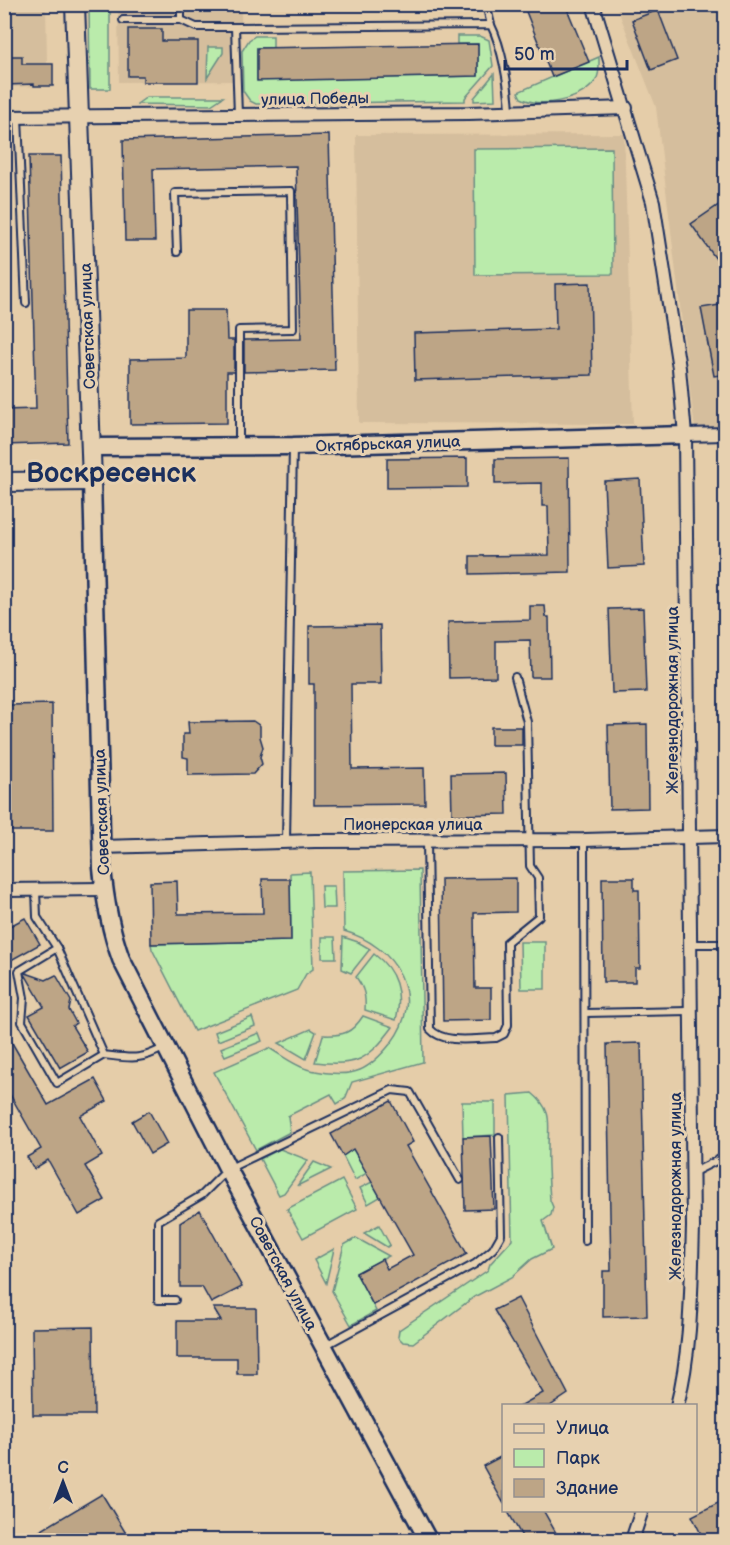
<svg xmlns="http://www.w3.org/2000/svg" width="730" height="1545" font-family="'Balsamiq Sans',sans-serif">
  <rect width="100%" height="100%" fill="#e5cda9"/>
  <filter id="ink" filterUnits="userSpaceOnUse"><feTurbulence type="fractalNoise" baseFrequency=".0167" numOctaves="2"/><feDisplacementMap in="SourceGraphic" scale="12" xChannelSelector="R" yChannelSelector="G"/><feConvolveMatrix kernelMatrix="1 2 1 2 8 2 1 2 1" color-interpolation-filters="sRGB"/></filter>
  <g filter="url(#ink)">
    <g fill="#d5be9d">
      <path d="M4 5H46L47 63 53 64V86L5 87Z"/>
      <path d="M118 5H241L242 81 119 82Z"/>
      <path d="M616 5H725V437L696 438 656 107Z"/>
      <path d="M624 134 633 424 359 423 356 135Z"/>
    </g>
    <g fill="#baebab" stroke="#6a8d84" stroke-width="1.5">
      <path d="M89 5H110V89H90Z"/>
      <path d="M255 36H273V48H257V80L478 76V44H457V36H480L489 40 493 66 465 98V101L256 104 250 101 243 91 242 51 249 40Z"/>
      <path d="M208 47H223V53L207 78Z"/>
      <path d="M599 57C599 66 600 77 593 84 578 101 540 108 521 98L518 92Z"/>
      <path d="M494 74 495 100 474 101V98Z"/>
      <path d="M147 97H223L211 105 137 104Z"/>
      <path d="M612 148 613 274 475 275 474 149Z"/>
      <path d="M420 870 423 1062 352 1082 345 1099 337 1104 331 1094 288 1116 290 1132 256 1150 214 1072 269 1048C281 1055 296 1067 310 1070 324 1073 346 1076 360 1070 372 1065 383 1053 391 1043 427 996 396 946 344 931L343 871Z"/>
      <path d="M310 872 313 969 306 974 297 990 194 1031 152 949 151 944 291 941 290 873Z"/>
      <path d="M321 886H334L335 908H322Z"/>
      <path d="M322 937H335L336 958H322Z"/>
      <path d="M343 937 358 942 370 949 351 973 342 969Z"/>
      <path d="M520 942H545V989H521Z"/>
      <path d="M374 954C396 970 403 994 396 1020L365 1010C366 996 364 988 356 977Z"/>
      <path d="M363 1016 393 1027C368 1060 357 1067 315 1062L323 1035C343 1036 352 1033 363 1016Z"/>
      <path d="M252 1017 255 1026 218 1041 215 1032Z"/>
      <path d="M311 1029 316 1032 306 1059 279 1043Z"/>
      <path d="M259 1033 262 1041 225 1056 221 1048Z"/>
      <path d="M532 1093C554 1111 548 1124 548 1148 547 1165 549 1183 550 1200L553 1207 551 1215 543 1221 552 1249 532 1259 512 1277 474 1297 413 1343 403 1342 398 1337 399 1330 488 1270 490 1264 512 1240 509 1095Z"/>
      <path d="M462 1102H495V1135L463 1137Z"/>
      <path d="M280 1149 308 1160 284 1193 279 1195 260 1159Z"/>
      <path d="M353 1149 367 1173 355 1180 343 1156Z"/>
      <path d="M314 1162 331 1169 297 1186Z"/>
      <path d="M342 1180 357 1209 303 1238 287 1209Z"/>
      <path d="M372 1182 380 1197 368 1204 360 1188Z"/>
      <path d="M379 1225 390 1245 387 1247 364 1233Z"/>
      <path d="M356 1238 389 1256 356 1273 376 1311 351 1325 332 1291 344 1245Z"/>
      <path d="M334 1249 326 1283 314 1260Z"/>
    </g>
    <g fill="#bda586" stroke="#1b2f5e" stroke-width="1.5">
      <path d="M523 4H565L589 62 552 77Z"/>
      <path d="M658 10 677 60 651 70 632 20Z"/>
      <path d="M128 29H162V41H198V82H143V76H128Z"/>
      <path d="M478 44V76L257 81V48Z"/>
      <path d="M5 56H22V64H53V86H34V84L5 85Z"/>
      <path d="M329 135 335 370 244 372V340L301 339 296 166 153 169 155 241H125L123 140Z"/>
      <path d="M29 156H61L68 443 4 445V410L36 409Z"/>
      <path d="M726 200V273L691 224Z"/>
      <path d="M590 283 592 375 415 380 414 333 556 329 555 284Z"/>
      <path d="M726 304V374L714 376 701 308Z"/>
      <path d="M186 310H226L227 340H234V372H227V423L130 424V359L186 358Z"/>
      <path d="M467 458V487L387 488V459Z"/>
      <path d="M569 458 570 572 470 574V556L549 555 548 506H542V483L495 484V459Z"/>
      <path d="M640 479 644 566 608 568 604 481Z"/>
      <path d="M530 606H545L546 617H549L550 677H531L530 640 496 641V677L449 678 448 622 530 620Z"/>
      <path d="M643 608 646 692 612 693 609 609Z"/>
      <path d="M380 625 381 684H351L352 769 424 768 425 804 314 805V684H309V626Z"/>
      <path d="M52 704 53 831H11L10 705Z"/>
      <path d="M253 721 260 726V737L263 747 260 757 262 764 253 774 188 775V758L183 757V734H189L188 722Z"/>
      <path d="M647 724 648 808 610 809 608 725Z"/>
      <rect x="491" y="727" width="31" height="18"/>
      <path d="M506 773 507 814 452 815 451 774Z"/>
      <path d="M516 878V912L474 913 475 988H491V1020L443 1021 441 879Z"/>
      <path d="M602 878H634V890H639L640 968H635V982H603Z"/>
      <path d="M262 879H290L291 941 151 944 150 882 177 881 178 914 263 913Z"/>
      <path d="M25 918 40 944 4 964V929Z"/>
      <path d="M26 973 46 980 56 975 71 1001 69 1010 76 1023 72 1026 88 1052 60 1068 29 1015 44 1007 25 974Z"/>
      <path d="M4 1029 48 1105 95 1079 107 1101 80 1116 102 1156 85 1166 105 1200 79 1215 48 1160 34 1169 27 1157 41 1149 4 1084Z"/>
      <path d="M641 1043 647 1316 603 1317V1271H611L607 1044Z"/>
      <path d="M391 1101 413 1142 406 1146 467 1254 373 1305 356 1273 382 1259 387 1269 413 1255 353 1149 343 1156 331 1134Z"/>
      <path d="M149 1111 167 1144 150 1154 132 1121Z"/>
      <path d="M491 1136 494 1209 465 1210 463 1137Z"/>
      <path d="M200 1210 242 1287 211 1303 202 1287H180V1223Z"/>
      <path d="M518 1298 568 1394 550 1406H520L543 1393 494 1310Z"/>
      <path d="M213 1308H256L257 1374H237V1358H177V1321H221Z"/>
      <path d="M93 1327 94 1415H33L32 1328Z"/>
      <path d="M504 1455V1504L483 1466Z"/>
      <path d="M102 1494 130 1540H25Z"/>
      <path d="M726 1499V1534L714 1540H704L692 1516Z"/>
      <path d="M507 1510H543L560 1540H524Z"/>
    </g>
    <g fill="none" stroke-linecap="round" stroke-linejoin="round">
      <defs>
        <g id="service">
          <path d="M181 4V20L196 27H235"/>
          <path d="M486 4 491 25"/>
          <path d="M123 20H181"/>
          <path d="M238 115 235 27 491 25C502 47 509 87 510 111"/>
          <path d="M18 117 26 303"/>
          <path d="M177 252 175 193 291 191 293 329 239 330V445"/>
          <path d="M584 840 585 1241"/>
          <path d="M286 841 293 446"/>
          <path d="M427 841 430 1029C444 1045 477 1038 496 1038L504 1034 508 1025 507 942 539 916 538 878 530 866 527 722 515 677"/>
          <path d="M36 890 37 917 57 948 104 1055C131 1058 140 1061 165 1047"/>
          <path d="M690 944H726"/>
          <path d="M57 948 19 971 24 998 22 1022 57 1083 104 1055"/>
          <path d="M585 1013 690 1011"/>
          <path d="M692 1173 726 1156"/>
          <path d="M175 1300H158V1221L202 1195 228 1169 392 1090 410 1092 460 1180"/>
          <path d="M324 1346 475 1264 493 1249 501 1235 499 1137"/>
        </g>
        <g id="minor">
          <path d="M593 4 653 202 679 368 685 435 693 1227C691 1287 692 1347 677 1406"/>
          <path d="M4 117 469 113 626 108"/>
          <path d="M685 435 726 434"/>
          <path d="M101 847 315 841 584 840 726 836"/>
          <path d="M4 890 104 889"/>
          <path d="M632 1540 642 1510"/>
        </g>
        <g id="tertiary">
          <path d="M91 447 293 446 685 435"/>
          <path d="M92 481 102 868C105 900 110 929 121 959L228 1169 428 1540"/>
        </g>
        <path id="secondary" d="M4 482 92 481 75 4"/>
      </defs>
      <use href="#service" stroke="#1b2f5e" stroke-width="10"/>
      <use href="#minor" stroke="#1b2f5e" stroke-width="16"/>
      <use href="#tertiary" stroke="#1b2f5e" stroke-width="21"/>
      <use href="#secondary" stroke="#1b2f5e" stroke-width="22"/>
      <use href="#service" stroke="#e7d1b0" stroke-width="6"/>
      <use href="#minor" stroke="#e7d1b0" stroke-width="12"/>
      <use href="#tertiary" stroke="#e7d1b0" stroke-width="16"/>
      <use href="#secondary" stroke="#e7d1b0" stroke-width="18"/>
    </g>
  </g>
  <g text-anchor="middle" stroke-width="6" stroke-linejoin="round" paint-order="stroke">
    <g font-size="16" fill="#1b2f5e" stroke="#e7d1b0">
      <text transform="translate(315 98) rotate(-1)" y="6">улица Победы</text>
      <text transform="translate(87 326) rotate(-92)" y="6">Советская улица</text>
      <text transform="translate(388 443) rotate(-2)" y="6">Октябрьская улица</text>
      <text transform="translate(672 700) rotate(-90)" y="6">Железнодорожная улица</text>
      <text transform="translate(101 812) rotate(-92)" y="6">Советская улица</text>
      <text x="413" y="830">Пионерская улица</text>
      <text transform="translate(675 1186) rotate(-90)" y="6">Железнодорожная улица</text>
      <text transform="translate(284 1273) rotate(62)" y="6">Советская улица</text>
    </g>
    <g font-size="28" font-weight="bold" fill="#1b2f5e" stroke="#e7d1b0">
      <text x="111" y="482">Воскресенск</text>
    </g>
  </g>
  <rect width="730" height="1545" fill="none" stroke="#e7d1b0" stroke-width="24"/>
  <rect x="12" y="12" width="706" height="1521" fill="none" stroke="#1b2f5e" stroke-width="2" filter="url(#ink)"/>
  <rect x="502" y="1404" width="195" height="108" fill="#e7d1b0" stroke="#95908f" stroke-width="1.5"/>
  <rect x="514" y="1424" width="30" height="9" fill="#e7d1b0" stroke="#95908f" stroke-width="1.5"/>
  <text x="556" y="1434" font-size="18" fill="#1b2f5e">Улица</text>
  <rect x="514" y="1449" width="30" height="18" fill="#baebab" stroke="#95908f" stroke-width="1.5"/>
  <text x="556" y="1464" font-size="18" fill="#1b2f5e">Парк</text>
  <rect x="514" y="1479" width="30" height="18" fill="#bda586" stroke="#95908f" stroke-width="1.5"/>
  <text x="556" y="1494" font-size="18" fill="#1b2f5e">Здание</text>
  <g transform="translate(63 1482)" stroke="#e7d1b0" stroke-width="4.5" paint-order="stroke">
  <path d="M0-4.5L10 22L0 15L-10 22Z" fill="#1b2f5e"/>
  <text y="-9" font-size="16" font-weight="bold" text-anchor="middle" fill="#1b2f5e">С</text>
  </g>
  <path d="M505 60v9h122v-9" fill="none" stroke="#1b2f5e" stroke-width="3"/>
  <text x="514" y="60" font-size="18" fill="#1b2f5e" stroke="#e7d1b0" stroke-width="4.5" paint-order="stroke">50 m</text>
</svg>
